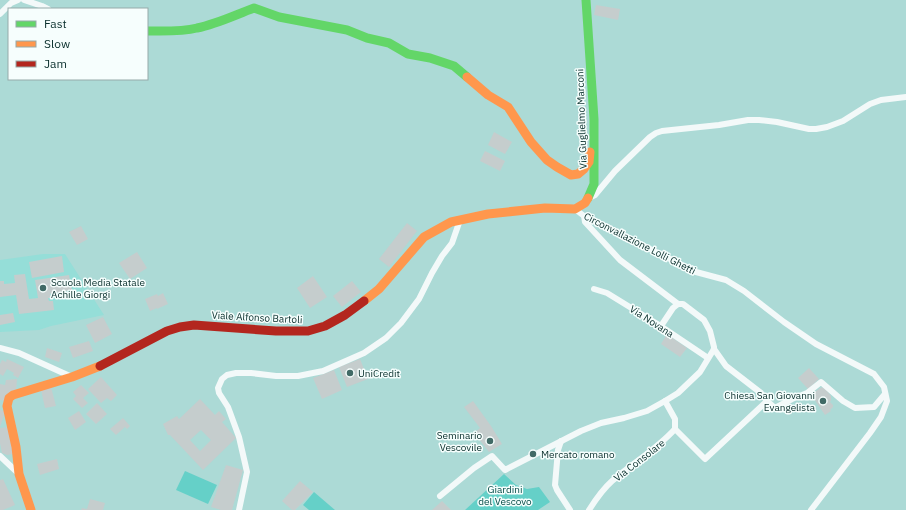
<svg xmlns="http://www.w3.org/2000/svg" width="906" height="510" font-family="'IBM Plex Sans',sans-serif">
  <rect width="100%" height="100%" fill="#acdad6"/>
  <path fill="#95ded8" d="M43 254H65L104 315 51 326 39 330 0 332V260Z"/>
  <g fill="#65d0c8">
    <path d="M185 471 217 485 208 504 176 490Z"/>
    <path d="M504 474 516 485 527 489 539 487 550 502 538 510H465Z"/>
    <path d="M314 492 335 510H309L303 505Z"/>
  </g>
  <g fill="#c5cdcd" fill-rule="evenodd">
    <path d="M596 5 620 9 618 20 594 15Z"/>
    <path d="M494 132 512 142 505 154 488 145Z"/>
    <path d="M485 151 505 161 500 171 480 161Z"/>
    <path d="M407 223 417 231 389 267 379 259Z"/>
    <path d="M81 226 88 239 77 245 69 232Z"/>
    <path d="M137 252 147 268 130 279 119 263Z"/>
    <path d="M62 256 64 272 32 278 29 262Z"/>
    <path d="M25 274 29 299 38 298 35 280 69 275 72 290 50 294 51 298H48L49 301H53L54 310 19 314 16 295 0 297V281H4V284L15 283 14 275Z"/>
    <path d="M313 276 327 297 310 308 297 288Z"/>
    <path d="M352 281 361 292 342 307 333 296Z"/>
    <path d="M163 293 168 304 157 309V308L150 311 145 299 157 294 158 296Z"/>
    <path d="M13 313 15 322 0 325V315Z"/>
    <path d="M103 317 112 334 95 343 86 325Z"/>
    <path d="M667 334 687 348 680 357 661 344Z"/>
    <path d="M89 341 93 351 73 358 69 347Z"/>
    <path d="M47 348 62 353 59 362 45 357Z"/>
    <path d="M7 359 24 367 18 378 13 375 14 373 7 369 3 376 0 374V364L2 360 6 362Z"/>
    <path d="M360 359 368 379 347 387 339 367Z"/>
    <path d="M809 368 819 379 808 389 798 378Z"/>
    <path d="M334 370 342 390 322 399 313 378Z"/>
    <path d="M101 377 117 395 111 401 107 398 101 403 88 389Z"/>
    <path d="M17 379 16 392 6 394 5 401 0 400V384L5 385 6 380Z"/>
    <path d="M81 385 89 393 83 398 88 403 82 408 73 399 76 396 73 392Z"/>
    <path d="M51 387 56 406 45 408 41 390Z"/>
    <path d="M822 387V388L824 387 831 396V400L830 402 833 405V407L830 410 831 411 825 415 812 396 814 395 813 393Z"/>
    <path d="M200 399 215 415 219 411 226 419 222 422 236 438 203 470 170 435H168L163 424 177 416 179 419ZM201 430 211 440 200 451 190 440Z"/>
    <path d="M473 401 491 426 502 444 489 452 474 433 480 428 464 407Z"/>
    <path d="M97 403 107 414 96 424 86 414Z"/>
    <path d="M0 410 4 411V415L0 427Z"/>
    <path d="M79 411 86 422 75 430 68 418Z"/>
    <path d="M123 418 130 426 127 429 125 427 116 435 110 429Z"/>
    <path d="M9 427 13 454 7 455 2 453 0 443V428Z"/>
    <path d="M57 459 59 469 40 475 37 464Z"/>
    <path d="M226 465 243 470 232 510H221L211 507Z"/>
    <path d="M3 479 15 505 3 510H0V480Z"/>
    <path d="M300 481 313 492 295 510H292L282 501Z"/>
    <path d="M90 499 105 503 103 510H81L82 508 87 509Z"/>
    <path d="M442 501 451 510H432Z"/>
  </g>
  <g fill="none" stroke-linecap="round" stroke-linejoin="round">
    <g stroke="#f3f9f9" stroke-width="6">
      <path d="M24 0 42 6 48 9"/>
      <path d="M0 14 11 3 18 0"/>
      <path d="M587 199 595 195 615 171 650 137 656 133 662 131 719 125 748 120H759L777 122 809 129H816L827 127 843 121 870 104 881 100 906 97"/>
      <path d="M575 209 584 216 696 272 726 280 744 291 784 322 816 344 874 374 884 387 887 401 881 417 870 433 811 510"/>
      <path d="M584 216 585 222 620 260 678 304"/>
      <path d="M594 289 607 293 659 325 708 358"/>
      <path d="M0 348 19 353 72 377"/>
      <path d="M714 349 726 366 761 393 767 401 775 408 792 399 807 393 821 382 843 401 855 408 874 407 885 394"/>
      <path d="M675 429 705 459 767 401"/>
      <path d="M561 441 558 450 555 485 557 490 570 510"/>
      <path d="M0 456 19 474"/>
      <path d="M440 496 474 468 492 456 505 470 581 431 601 423 624 418 647 411 665 401"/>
      <path d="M239 510 247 472 239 437 228 407 219 393 218 388 222 379 227 375 236 373H251L276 376H298L323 371 364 353 386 338 401 323 419 299 432 273 442 256 452 243 460 220"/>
      <path d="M589 510C596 499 603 489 612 481 633 463 657 449 675 429V419L665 401 678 393 700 372 714 349V347L710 331 704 320 683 304H678L673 308 661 326"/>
    </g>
    <g stroke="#63d668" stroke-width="9">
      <path d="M586 0 594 119V184L588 198"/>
      <path d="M147 31C164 31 181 32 197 28 217 24 235 15 254 8L279 17 347 30 367 38 389 43 408 54 430 58 454 66 467 77"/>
    </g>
    <g stroke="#ff974d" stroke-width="9">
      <path d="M467 77 488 95 508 107 531 142 547 160 557 167 571 175 578 174 584 169 589 162 590 152"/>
      <path d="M364 301 379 289 424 237 451 222 488 214 545 208 575 209 585 203 588 198"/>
      <path d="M31 510 19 474 16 447 7 406 9 398 13 395 72 377 100 366"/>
    </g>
    <path stroke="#b3261e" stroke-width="9" d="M100 366 167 331 180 327 194 325 276 331H308L325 326 345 315 364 301"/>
  </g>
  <g fill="#416a66" stroke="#f6fefd" stroke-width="1.5">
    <circle cx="43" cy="288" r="4"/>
    <circle cx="350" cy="373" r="4"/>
    <circle cx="823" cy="401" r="4"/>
    <circle cx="490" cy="441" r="4"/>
    <circle cx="533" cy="454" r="4"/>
  </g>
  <g text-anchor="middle" stroke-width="3" stroke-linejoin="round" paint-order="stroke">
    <g font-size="10" fill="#072d2a" stroke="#f6fefd">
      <text transform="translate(581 119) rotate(-92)" y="4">Via Guglielmo Marconi</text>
      <text transform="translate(640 243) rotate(27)" y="4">Circonvallazione Lolli Ghetti</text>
      <text transform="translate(257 317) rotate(3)" y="4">Viale Alfonso Bartoli</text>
      <text transform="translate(652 321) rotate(33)" y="4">Via Novana</text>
      <text transform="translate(639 460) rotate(-38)" y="4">Via Consolare</text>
    </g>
    <g font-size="10" fill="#072d2a" stroke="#f6fefd" text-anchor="start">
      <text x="51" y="286">Scuola Media Statale<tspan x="51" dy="12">Achille Giorgi</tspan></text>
      <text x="358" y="377">UniCredit</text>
      <text x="815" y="399" text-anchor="end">Chiesa San Giovanni<tspan x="815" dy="12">Evangelista</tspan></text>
      <text x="482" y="439" text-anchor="end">Seminario<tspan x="482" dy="12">Vescovile</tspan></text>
      <text x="541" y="458">Mercato romano</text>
    </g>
    <g font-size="10" fill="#034c47" stroke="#f6fefd">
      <text x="505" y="493">Giardini<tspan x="505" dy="12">del Vescovo</tspan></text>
    </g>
  </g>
  <rect x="8" y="8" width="140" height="72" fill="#f6fefd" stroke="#96aaa9"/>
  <rect x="16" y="21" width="20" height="6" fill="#63d668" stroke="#96aaa9"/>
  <text x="44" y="28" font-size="12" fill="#072d2a">Fast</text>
  <rect x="16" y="41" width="20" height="6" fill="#ff974d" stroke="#96aaa9"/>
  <text x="44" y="48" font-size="12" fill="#072d2a">Slow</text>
  <rect x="16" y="61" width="20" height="6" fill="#b3261e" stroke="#96aaa9"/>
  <text x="44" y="68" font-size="12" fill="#072d2a">Jam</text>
</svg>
